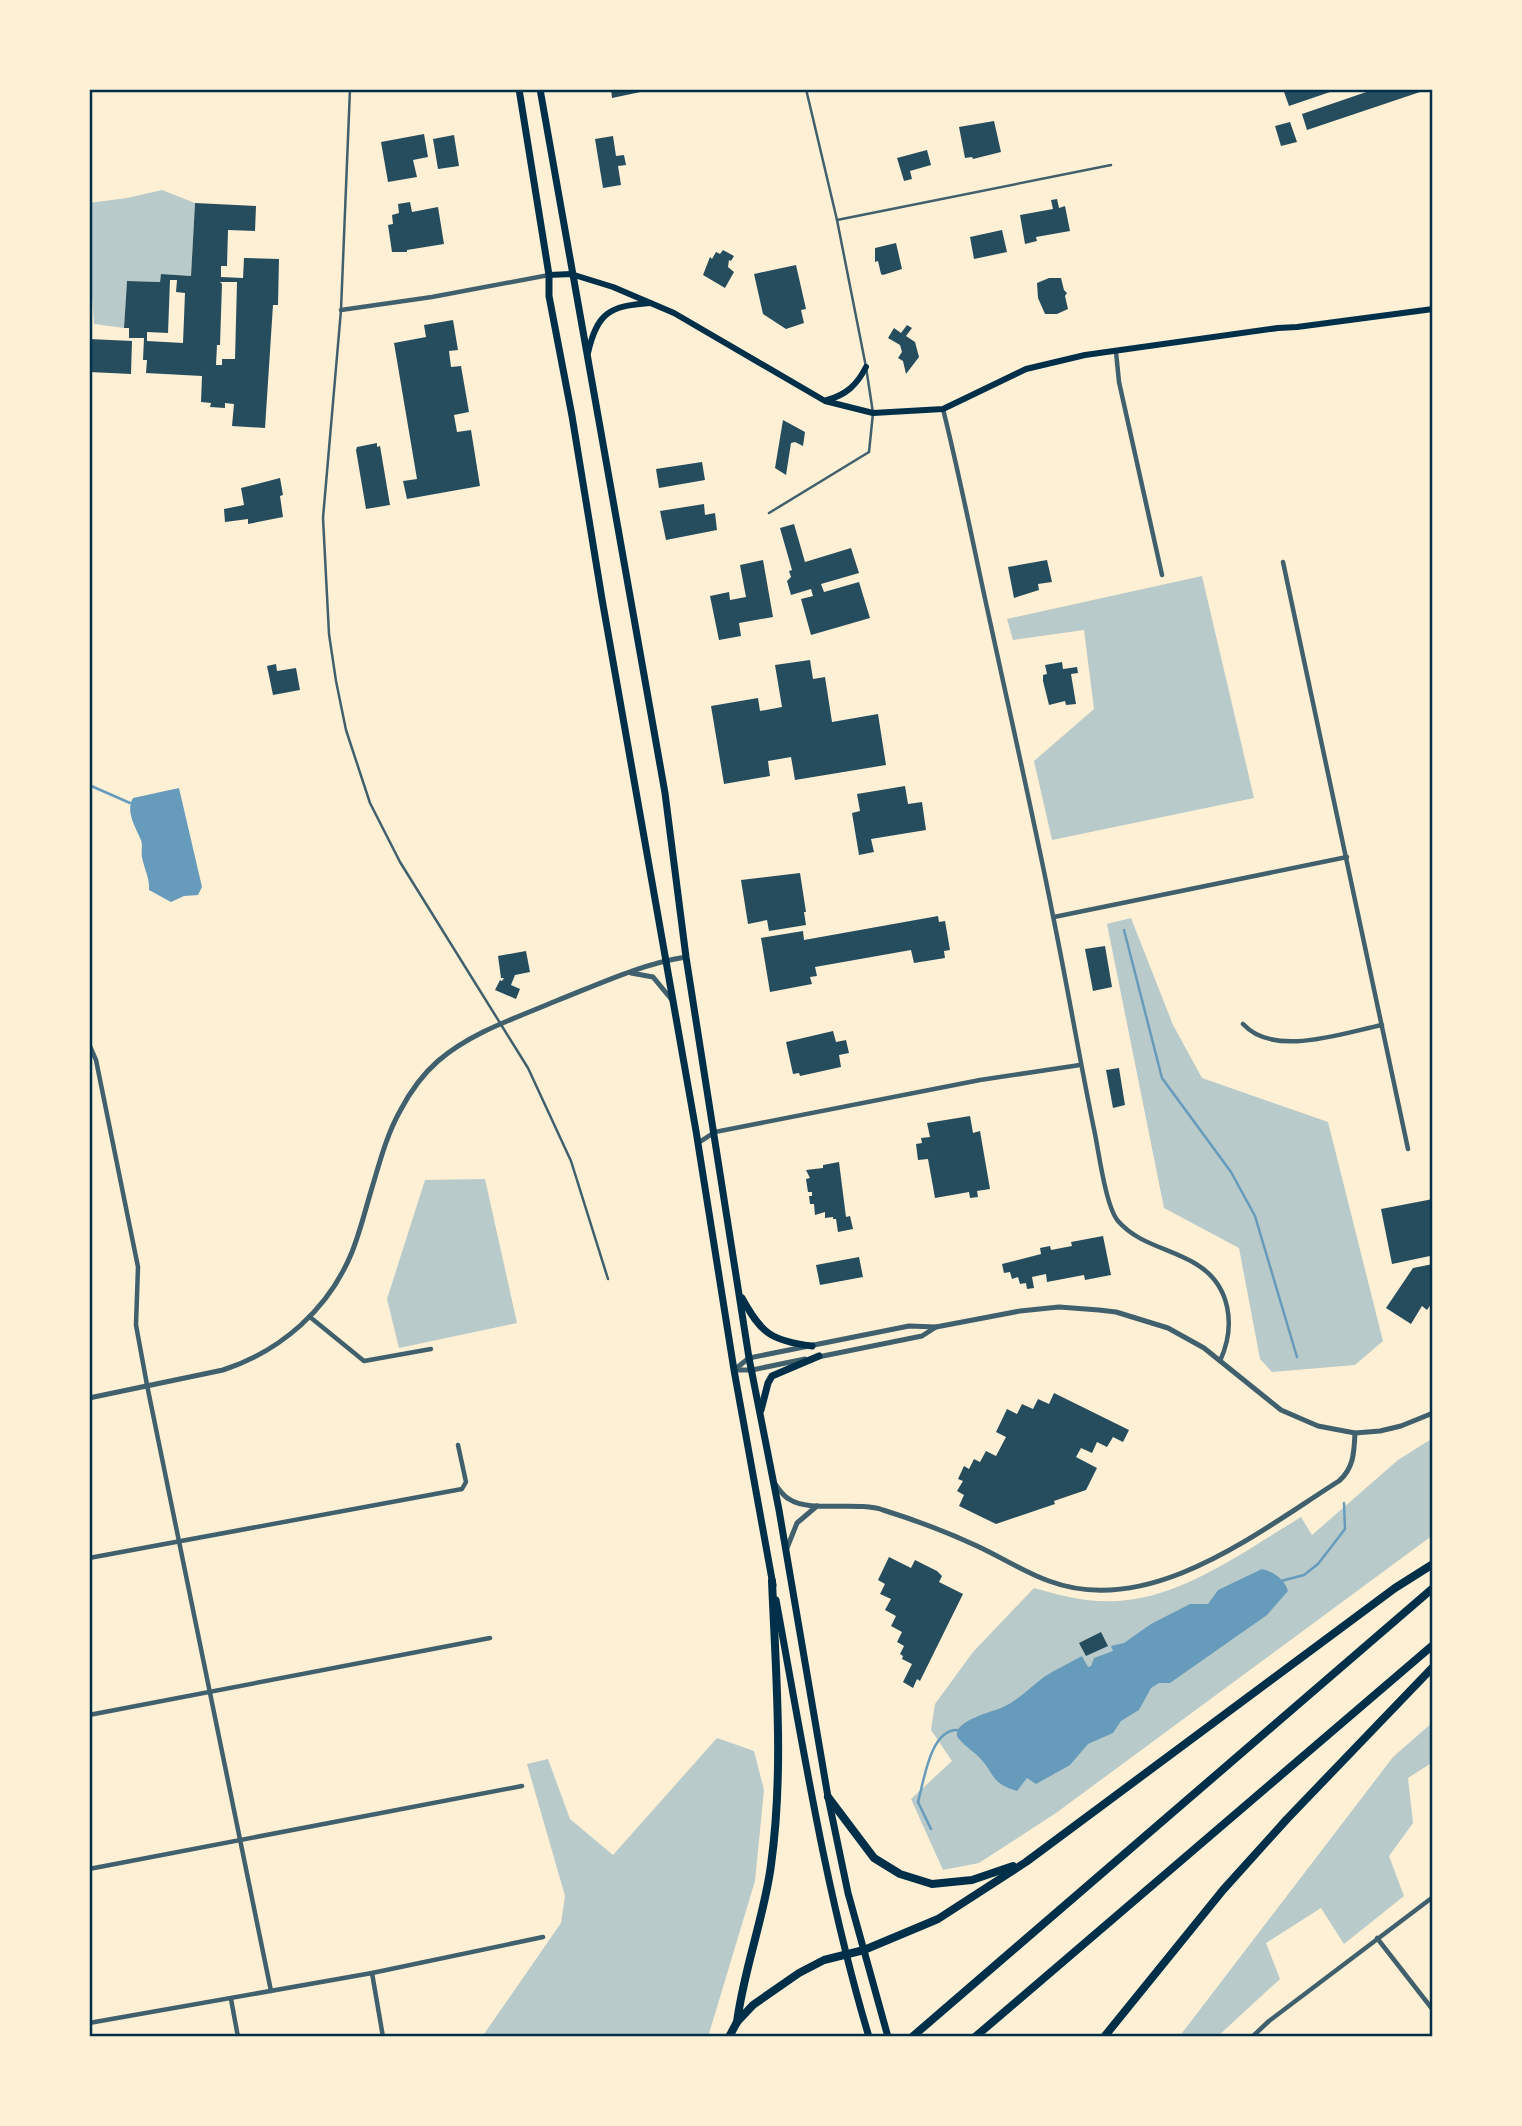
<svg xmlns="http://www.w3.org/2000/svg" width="1522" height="2126" font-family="Georgia,serif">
  <rect width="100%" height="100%" fill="#fdf0d5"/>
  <g fill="#b9caca">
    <path d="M162 190 195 203 191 276 161 274 160 282 127 281 124 328 94 324 92 295 89 291V203L127 198Z"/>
    <path d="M1202 576 1254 798 1052 840 1034 761 1094 709 1084 630 1013 640 1007 619Z"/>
    <path d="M1131 918 1173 1025 1202 1078 1328 1122 1383 1341 1355 1365 1272 1372 1260 1359 1239 1248 1164 1208 1107 924Z"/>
    <path d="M485 1179 517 1323 399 1348 387 1299 425 1180Z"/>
    <path d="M1433 1438V1535L1056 1813 979 1863 943 1870 911 1799 952 1761 931 1730 935 1704 973 1652 1034 1588C1061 1596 1089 1603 1118 1601 1182 1598 1248 1549 1301 1517L1312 1535 1398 1460Z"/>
    <path d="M1433 1722V1762L1408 1778 1413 1823 1389 1856 1404 1896 1344 1944 1321 1908 1266 1943 1280 1979 1217 2037H1179L1393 1757Z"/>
    <path d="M717 1738 754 1751 764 1790 755 1881 708 2037H482L561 1923 565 1896 527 1764 548 1759 570 1819 613 1855Z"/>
  </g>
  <g fill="#669bbc">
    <path d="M179 788 202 887 198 895 184 896 171 902 149 890C150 878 144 869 142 857 141 852 143 846 141 840 136 828 125 811 133 798Z"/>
    <path d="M1262 1569C1274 1572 1285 1580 1288 1591L1267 1615 1170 1683H1159L1151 1688 1139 1710 1121 1721 1113 1733 1088 1744 1070 1765 1036 1784 1027 1778 1017 1791C990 1783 996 1775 979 1757 974 1752 957 1740 957 1735 955 1721 991 1712 1001 1708 1018 1701 1029 1688 1044 1677 1056 1669 1070 1663 1082 1656L1088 1667 1091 1666 1094 1658 1113 1651 1111 1646 1124 1643 1151 1624 1190 1604H1208L1218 1590Z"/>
  </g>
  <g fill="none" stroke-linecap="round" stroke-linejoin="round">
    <g stroke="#669bbc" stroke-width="2.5">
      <path d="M89 785 130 803"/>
      <path d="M1124 930 1162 1078 1231 1172 1255 1216 1297 1357"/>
      <path d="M1281 1581 1304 1575 1318 1564 1345 1529 1344 1503"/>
      <path d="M931 1829 918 1802C924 1781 930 1730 957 1730"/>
    </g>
  </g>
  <g fill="#264d5e" fill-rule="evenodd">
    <path d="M611 89H650V90L612 98Z"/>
    <path d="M1283 89H1336V90L1289 106Z"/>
    <path d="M1375 89 1426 90 1307 130 1302 114Z"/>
    <path d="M994 121 1001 152 973 159 972 157 965 158 959 127Z"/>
    <path d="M1290 122 1297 142 1281 146 1275 126Z"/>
    <path d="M424 134 428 157 413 160 417 177 388 182 381 142Z"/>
    <path d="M454 135 459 166 438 169 433 139Z"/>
    <path d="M613 136 616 156 624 155 626 165 618 166 621 185 603 188 595 139Z"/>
    <path d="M927 150 931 165 910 171 912 179 904 181 897 158Z"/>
    <path d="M1057 199 1059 208 1065 206 1070 231 1036 237 1037 241 1025 244 1020 215 1053 209 1051 200Z"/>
    <path d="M410 202 412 212 438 207 444 244 407 250V252H392L388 225 393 224 392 215 399 213 398 204Z"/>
    <path d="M195 203 256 206 255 231 228 230 227 266H221V277L243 278 244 258 279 259 278 305H273L265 428 232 426 234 404 225 403V408L210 407 211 403 201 402 202 376 146 373 147 360H143L144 338H129V328H124L127 281 160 282 161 274 191 276ZM170 280H177L176 292 185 293 183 343 147 341V332L168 333ZM220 282H237L235 359H222V365H216L217 345H220L222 284Z"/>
    <path d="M1002 230 1007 252 974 259 970 237Z"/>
    <path d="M896 243 902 269 883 275 881 274 878 261 875 262V248Z"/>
    <path d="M723 250 734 256 731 261 729 260 728 267 734 272 725 288 703 275 710 257 712 259 716 252 720 254Z"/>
    <path d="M796 265 806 309 801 310 804 323 786 329 763 314 754 274Z"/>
    <path d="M1049 278H1061L1064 290 1067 293 1065 296 1068 309 1057 314H1045L1038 298 1037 283Z"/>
    <path d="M453 320 458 350 449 351 451 367 461 366 469 412 454 415 457 432 471 430 480 486 407 499 403 481 417 479 394 343 426 337 424 325Z"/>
    <path d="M907 325 912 328 906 336 915 342 919 357 906 374 903 361 898 358 902 352 900 345 888 338 894 328 901 333Z"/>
    <path d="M89 339 132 341 131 374 89 372Z"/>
    <path d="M783 420 805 432 803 446 795 442 791 443 786 475 775 468Z"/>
    <path d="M377 443V447L380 446 390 505 366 509 356 450 357 447Z"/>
    <path d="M702 462 705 480 659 488 656 469Z"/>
    <path d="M280 478 283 495 280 496 283 517 248 524V519L225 522 224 509 244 505 241 488Z"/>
    <path d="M704 504 705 515 715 513 717 530 666 540 660 511Z"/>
    <path d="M794 524 805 562 851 548 859 573 821 584 824 592 859 582 870 618 811 635 801 599 813 596 811 589 791 595 787 581 791 577 789 571 792 570 780 528Z"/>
    <path d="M763 560 773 617 739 623 741 636 719 640 710 596 729 592 730 600 746 597 740 565Z"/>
    <path d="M1047 560 1052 582 1038 584 1039 590 1014 598 1008 567Z"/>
    <path d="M810 660 813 679 825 677 832 722 878 714 886 765 795 780 791 757 768 761 770 776 724 784 711 706 758 698 760 711 782 707 775 665Z"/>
    <path d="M1062 662 1063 669 1077 667 1078 673 1071 674 1076 704 1066 705 1065 701 1049 705 1043 681V675L1047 674 1045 665Z"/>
    <path d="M276 664 277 671 296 668 300 690 273 695 267 666Z"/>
    <path d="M905 786 908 804 922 802 926 830 871 839 874 852 859 855 852 813 860 811 857 794Z"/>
    <path d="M800 873 806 912H804L806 925 769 931 767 920 748 924 741 880Z"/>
    <path d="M938 916 939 922 945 921 950 950 944 951 945 958 914 963 911 950 815 967 817 976 810 977 812 984 770 992 761 938 803 931 804 940Z"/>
    <path d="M1105 946 1112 987 1093 991 1085 949Z"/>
    <path d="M526 951 530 972 515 975 511 985 520 989 516 999 495 990 500 980 502 981 504 978H501L498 956Z"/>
    <path d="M833 1031 836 1042 846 1040 849 1053 839 1055 841 1067 800 1076 799 1073 793 1074 786 1042Z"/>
    <path d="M1119 1068 1125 1105 1113 1108 1106 1070Z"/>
    <path d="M970 1116 973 1133 980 1131 990 1189 977 1191 978 1197 970 1198 969 1192 935 1198 928 1159 918 1160 916 1144 922 1143 921 1138 930 1137 927 1123Z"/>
    <path d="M839 1162 846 1217 850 1216 853 1229 838 1232 836 1219H833V1217L825 1218V1212L815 1215 814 1204H810L809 1196H812V1192H808L806 1179 810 1178 806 1170 823 1168V1165Z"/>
    <path d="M1433 1199V1263L1430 1256 1392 1264 1381 1209Z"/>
    <path d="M1103 1236 1111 1275 1085 1280 1084 1275 1047 1282 1046 1274 1032 1277 1034 1288 1027 1289 1026 1283 1020 1284 1018 1277 1012 1279 1010 1272 1004 1273 1002 1264 1041 1254 1040 1248 1050 1246 1051 1250 1072 1246 1071 1242Z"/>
    <path d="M859 1257 863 1277 820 1285 816 1265Z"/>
    <path d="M1433 1264V1301L1427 1310 1422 1306 1411 1324 1386 1308 1413 1268Z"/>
    <path d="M1054 1393 1129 1430 1123 1442 1113 1437 1107 1447 1097 1442 1092 1453 1081 1448 1076 1457 1097 1468 1086 1490 1054 1501 1055 1504 996 1524 959 1506 964 1495 957 1491 963 1481 958 1479 964 1466 969 1469 974 1459 980 1462 986 1451 996 1456 1006 1437 996 1432 1007 1409 1017 1414 1022 1404 1033 1409 1038 1399 1049 1404Z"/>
    <path d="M889 1557 911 1568 915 1560 937 1571 942 1576 939 1582 963 1594 920 1681 917 1679 913 1688 903 1682 912 1664 902 1659 903 1656 900 1654 904 1646 897 1642 902 1632 891 1626 896 1616 885 1610 891 1599 880 1594 885 1584 878 1580Z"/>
    <path d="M1101 1632 1108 1646 1086 1656 1079 1643Z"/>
  </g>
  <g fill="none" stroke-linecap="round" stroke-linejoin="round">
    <g stroke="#3f606c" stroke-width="2.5">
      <path d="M350 89 341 310 323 518 329 634 336 681 346 730 370 803 400 862 528 1068 571 1161 608 1279"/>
      <path d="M837 220 1111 165"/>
      <path d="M769 513 869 452 873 413 866 367 837 220 806 89"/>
    </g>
    <g stroke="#3f606c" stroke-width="4.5">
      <path d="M89 90 95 89"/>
      <path d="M341 310 432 297 549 275"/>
      <path d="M1116 352 1119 382 1162 575"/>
      <path d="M943 409C961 481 975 554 991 626 1012 723 1034 819 1053 916 1068 989 1080 1062 1095 1134 1099 1154 1106 1207 1118 1221 1139 1245 1170 1248 1196 1264 1231 1285 1236 1326 1220 1361"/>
      <path d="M1283 562 1408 1149"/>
      <path d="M1054 917 1347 857"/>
      <path d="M1243 1024C1274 1058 1343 1033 1382 1025"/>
      <path d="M89 1044 96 1060 138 1267 136 1325 147 1385 271 1991"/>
      <path d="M698 1143 715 1132 980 1080 1080 1065"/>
      <path d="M310 1317 364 1361 431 1349"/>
      <path d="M89 1558 462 1489 466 1482 458 1445"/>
      <path d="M89 1715 490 1638"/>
      <path d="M89 1869 522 1786"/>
      <path d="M1377 1938 1433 2010"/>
      <path d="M372 1973 383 2037"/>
      <path d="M231 1999 238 2037"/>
      <path d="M89 2023 372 1973 543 1937"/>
      <path d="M1252 2037 1269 2021 1433 1897"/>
    </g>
    <g stroke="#3f606c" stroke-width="5">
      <path d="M631 973 653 977 672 1000"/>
      <path d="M818 1357 922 1336 936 1327"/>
      <path d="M734 1370 749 1358 909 1326 936 1327 1020 1311 1059 1307 1099 1310 1116 1312 1168 1328 1204 1348 1281 1410 1318 1426 1355 1433 1380 1431 1401 1426 1433 1413"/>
      <path d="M735 1370H752L805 1359"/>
      <path d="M89 1398 223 1370C281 1351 329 1309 352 1252 360 1232 365 1211 371 1191 379 1165 386 1136 400 1111 409 1094 423 1074 438 1061 472 1032 516 1018 556 1001 599 984 641 964 686 957"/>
      <path d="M775 1484C779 1489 783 1496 789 1499 809 1513 858 1501 883 1510 915 1520 947 1532 977 1546 1001 1557 1024 1572 1049 1581 1150 1619 1258 1532 1339 1481 1354 1468 1354 1452 1355 1433"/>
      <path d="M787 1548 797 1523 817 1506"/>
    </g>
    <g stroke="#003049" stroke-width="6">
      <path d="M549 275 571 274 613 287 674 313 825 401 873 413 943 409 1026 369 1085 355 1278 328 1297 327 1433 309"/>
      <path d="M588 353C597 313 609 306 650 303"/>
      <path d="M827 400C846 395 857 385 866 367"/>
    </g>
    <g stroke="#003049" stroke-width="7">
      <path d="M519 89 549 275V296L572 416 602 599 696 1131 734 1370 773 1585"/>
      <path d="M540 89 665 793 686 957 749 1358 779 1510 828 1797 848 1893 888 2037"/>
      <path d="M742 1298C761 1333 771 1341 812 1346"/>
      <path d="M761 1410 768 1383 772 1376 819 1356"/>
      <path d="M776 1600C803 1746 826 1894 869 2037"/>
    </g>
    <g stroke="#003049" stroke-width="8">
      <path d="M828 1797 874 1858 900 1874 932 1884 972 1880 1013 1866"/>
      <path d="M737 2022C744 1968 764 1918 771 1865 784 1771 776 1676 772 1581"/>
      <path d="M729 2037 737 2022 753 2005 799 1973 824 1960 864 1950 938 1919 1026 1862 1395 1588 1433 1564"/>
      <path d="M912 2037 1433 1588"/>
      <path d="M975 2037 1433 1645"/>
      <path d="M1104 2037 1223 1890 1287 1819 1433 1667"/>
    </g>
  </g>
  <rect width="1522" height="2126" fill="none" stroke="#fdf0d5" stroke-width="182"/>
  <rect x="91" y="91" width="1340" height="1944" fill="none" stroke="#003049" stroke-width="2.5"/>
</svg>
